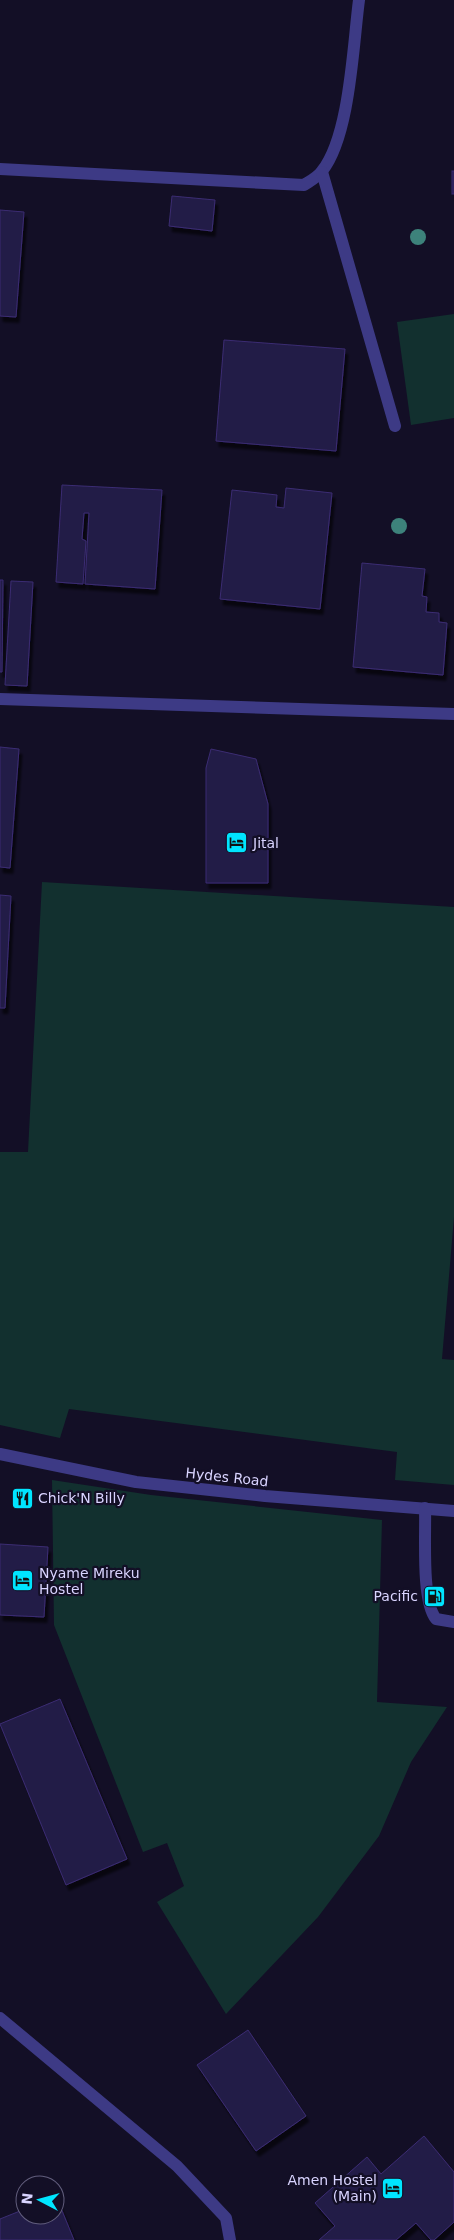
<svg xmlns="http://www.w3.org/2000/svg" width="454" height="2240" font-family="'DejaVu Sans',sans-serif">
  <defs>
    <filter id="shadow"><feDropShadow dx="3" dy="5.5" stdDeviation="1" flood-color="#0009"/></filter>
  </defs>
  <rect width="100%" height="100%" fill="#130f26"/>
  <g fill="#12302f">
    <path d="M454 314V418L411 425 397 322Z"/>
    <path d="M42 882 454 907V1217L442 1359 454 1360V1485L395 1480 397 1452 69 1409 60 1438 0 1425V1152H28Z"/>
    <path d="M52 1480 151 1495 382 1520 377 1702 447 1707 411 1762 379 1836 318 1917 226 2014 157 1902 184 1886 167 1843 143 1852 54 1625Z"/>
  </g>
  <g fill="#241b47" stroke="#3b2d73" filter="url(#shadow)">
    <rect x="452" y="171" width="2" height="23"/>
    <path d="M172 196 215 200 212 231 169 226Z"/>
    <path d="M0 210 24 212 16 317 0 316Z"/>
    <path d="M224 340 345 349 336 451 216 441Z"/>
    <path d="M62 485 162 490 155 589 85 584 89 513H84L82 539 86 541 83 584 56 582Z"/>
    <path d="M286 488 332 493 320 609 220 599 232 490 277 495 276 507 284 508Z"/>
    <path d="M362 563 425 569 422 596 427 597 426 612 439 613V622L447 623 443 675 353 667Z"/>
    <path d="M0 580H3L2 672H0Z"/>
    <path d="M11 581 33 582 27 686 5 685Z"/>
    <path d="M0 747 19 749 10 868 0 867Z"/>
    <path d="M211 749 256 759 268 804V883H206V768Z"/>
    <path d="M0 895 11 896 5 1008H0Z"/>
    <path d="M0 1544 48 1547 44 1617 0 1615Z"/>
    <path d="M60 1699 127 1859 66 1885 0 1724Z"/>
    <path d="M248 2030 306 2116 256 2151 197 2065Z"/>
    <path d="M424 2136 454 2172V2222L434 2240H431L416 2223 396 2240H319L335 2226 315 2203 367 2157 381 2174Z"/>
    <path d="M56 2196 74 2240H0V2219L25 2209V2215H55Z"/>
  </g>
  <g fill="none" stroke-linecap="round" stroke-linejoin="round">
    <g stroke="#3d3a85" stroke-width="12">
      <path d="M0 169 304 185C310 181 318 177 322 171 350 136 353 45 359 0"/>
      <path d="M322 172 395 426"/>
      <path d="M0 699 454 714"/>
      <path d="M0 1454 136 1482 265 1496 454 1511"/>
      <path d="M425 1508C426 1533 421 1601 436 1619L454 1622"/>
      <path d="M0 2018 177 2166 226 2218 230 2240"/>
    </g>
  </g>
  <g fill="#3d827b">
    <circle cx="418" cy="237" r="8"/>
    <circle cx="399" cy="526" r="8"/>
  </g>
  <defs>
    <symbol id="hotel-square" viewBox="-11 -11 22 22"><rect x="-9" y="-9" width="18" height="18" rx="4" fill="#00e5ff" stroke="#130f26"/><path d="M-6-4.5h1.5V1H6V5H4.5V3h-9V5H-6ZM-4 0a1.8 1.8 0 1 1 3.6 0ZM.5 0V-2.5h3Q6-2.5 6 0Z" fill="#111"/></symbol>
    <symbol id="restaurant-square" viewBox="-11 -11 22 22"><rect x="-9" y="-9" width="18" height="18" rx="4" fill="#00e5ff" stroke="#130f26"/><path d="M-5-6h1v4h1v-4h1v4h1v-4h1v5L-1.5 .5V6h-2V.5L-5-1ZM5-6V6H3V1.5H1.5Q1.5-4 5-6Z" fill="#111"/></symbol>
    <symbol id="fuel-square" viewBox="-11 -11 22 22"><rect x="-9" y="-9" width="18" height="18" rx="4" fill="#00e5ff" stroke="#130f26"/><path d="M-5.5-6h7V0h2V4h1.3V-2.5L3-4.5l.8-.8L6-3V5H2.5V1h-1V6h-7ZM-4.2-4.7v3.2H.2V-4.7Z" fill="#111"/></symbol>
  </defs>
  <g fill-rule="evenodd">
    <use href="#hotel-square" x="224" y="830" width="25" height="25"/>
    <use href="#restaurant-square" x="10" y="1486" width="25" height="25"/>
    <use href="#hotel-square" x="10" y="1568" width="25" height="25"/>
    <use href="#fuel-square" x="422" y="1584" width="25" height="25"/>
    <use href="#hotel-square" x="380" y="2176" width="25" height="25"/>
  </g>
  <g text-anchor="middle" stroke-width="4.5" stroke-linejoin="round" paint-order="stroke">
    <g font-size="14" fill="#d9d4ff" stroke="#130f26" text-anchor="start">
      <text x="253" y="848">Jital</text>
      <text x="38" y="1503">Chick'N Billy</text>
      <text x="39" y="1578">Nyame Mireku<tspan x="39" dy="16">Hostel</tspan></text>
      <text x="418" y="1601" text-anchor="end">Pacific</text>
      <text x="377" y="2185" text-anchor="end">Amen Hostel<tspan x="377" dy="16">(Main)</tspan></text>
    </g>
    <g font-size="14" fill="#d9d4ff" stroke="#130f26">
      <text transform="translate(227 1477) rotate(6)" y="5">Hydes Road</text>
    </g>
  </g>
  <g transform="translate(40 2200) rotate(276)"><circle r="24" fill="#130f26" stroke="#625e7d"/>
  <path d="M0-4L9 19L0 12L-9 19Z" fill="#00e5ff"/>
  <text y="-8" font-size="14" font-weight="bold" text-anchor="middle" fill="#d9d4ff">N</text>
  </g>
</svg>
